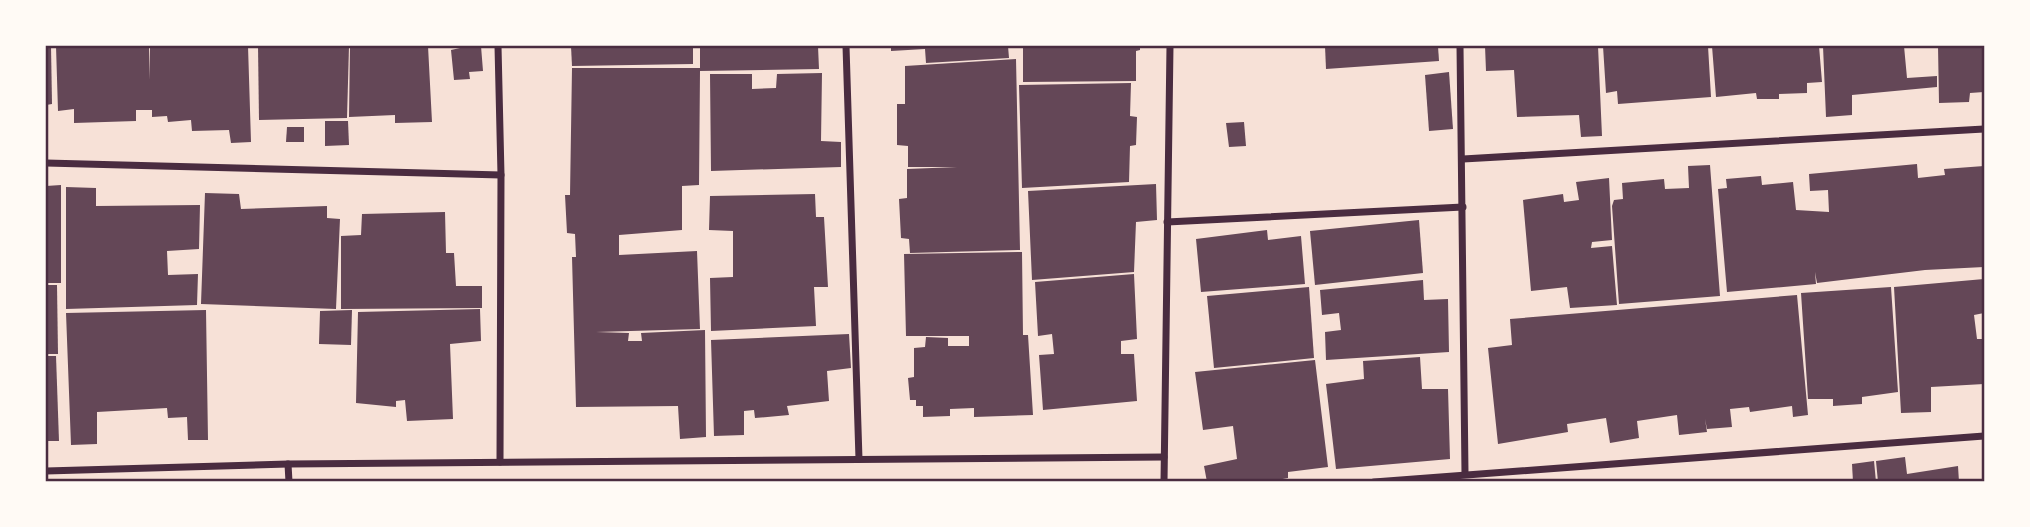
<svg xmlns="http://www.w3.org/2000/svg" width="2030" height="527" font-family="Inter,sans-serif">
  <rect width="100%" height="100%" fill="#f7e1d7"/>
  <g fill="#644757">
    <path d="M46 46H51L52 104 46 105Z"/>
    <path d="M56 46H149L150 80V46H248L251 142 231 143 229 130 192 131 191 120 168 122 167 116 152 117V110H136V121L74 123V109L58 111Z"/>
    <path d="M258 46H349L347 118 259 120Z"/>
    <path d="M350 46H428L432 122 395 123V115L349 117Z"/>
    <path d="M469 46H481L483 71 469 72 470 79 454 80 451 50Z"/>
    <path d="M571 46H693V64L572 66Z"/>
    <path d="M700 46H818L819 69 700 71 699 185 682 186V230L619 235V255L697 251 700 329 596 332 629 333 628 341H642L641 333 705 330 706 437 680 439 678 406 576 407 572 257H576L575 234 567 233 565 195H570L572 68H700Z"/>
    <path d="M891 46H1008L1009 58 926 63 925 49 891 51Z"/>
    <path d="M1023 46H1140V50L1136 51V81L1023 82Z"/>
    <path d="M1325 46H1438L1439 61 1326 69Z"/>
    <path d="M1485 46H1598L1602 136 1581 137 1579 115 1517 117 1514 70 1486 71Z"/>
    <path d="M1603 46H1708L1711 97 1618 104 1617 91 1606 93Z"/>
    <path d="M1712 46H1819L1822 82 1807 83V93L1779 94V99H1757L1756 93 1716 97Z"/>
    <path d="M1823 46H1904L1907 78 1937 76V87L1852 95V115L1826 117Z"/>
    <path d="M1938 46H1984V92L1970 93 1969 102 1939 103Z"/>
    <path d="M1016 59 1020 250 910 253 909 239 901 238 899 199 907 198V169L957 167H908V146L897 145V104H905V66Z"/>
    <path d="M1449 72 1453 129 1429 131 1425 75Z"/>
    <path d="M822 73 821 141 841 142V167L711 171 710 74H752V89L776 88 777 74Z"/>
    <path d="M1131 83 1130 116 1137 117 1136 145 1130 146 1129 182 1022 188 1019 85Z"/>
    <path d="M325 121H348L349 145 325 146Z"/>
    <path d="M1244 122 1246 146 1229 147 1226 123Z"/>
    <path d="M287 127H304V142H286Z"/>
    <path d="M1917 164 1918 178 1945 175 1944 169 1984 166V267L1925 270 1817 283 1815 272 1816 284 1727 292 1718 189 1727 188 1726 179 1761 176 1762 185 1793 182 1796 210 1829 212 1828 190 1810 191 1809 174Z"/>
    <path d="M1710 165 1720 296 1619 304 1612 206 1614 200 1623 199 1622 183 1664 179 1665 189 1689 188 1688 166Z"/>
    <path d="M1609 178 1612 240 1592 242 1591 248 1612 246 1617 305 1570 308 1567 287 1531 291 1523 200 1563 194 1564 202 1579 200 1576 182Z"/>
    <path d="M1156 184 1157 220 1136 222 1134 272 1032 280 1028 191Z"/>
    <path d="M61 185V283H46V186Z"/>
    <path d="M66 187 96 188V206L200 205 199 249 167 251 168 275 198 274 197 305 66 309Z"/>
    <path d="M205 193 239 194 241 209 327 206V218L340 219 336 309 201 304Z"/>
    <path d="M815 194 816 217H824L828 287H814L816 326 711 331 710 278 733 277V231L709 230 710 196Z"/>
    <path d="M445 212 446 253H454L456 286H482V308L341 309V236L361 235 362 214Z"/>
    <path d="M1419 220 1423 273 1315 285 1310 231Z"/>
    <path d="M1267 230 1268 240 1301 236 1305 284 1201 292 1196 239Z"/>
    <path d="M1022 252 1023 335H1028L1033 415 974 417V408L950 409V416L923 417V406H916V400H910L908 378 914 377V348L925 347 926 337 948 338V346H969V336H906L904 254Z"/>
    <path d="M1134 274 1137 339 1121 341V354H1134L1137 401 1043 410 1039 355 1054 354 1052 334 1038 336 1035 282Z"/>
    <path d="M1984 279V313L1974 315 1977 339H1984V384L1931 387V412L1901 413 1894 287Z"/>
    <path d="M1423 280 1424 300 1448 299 1449 352 1326 360 1325 332 1341 330 1339 313 1322 315 1320 290Z"/>
    <path d="M46 285H57L58 354H46Z"/>
    <path d="M1309 287 1314 358 1214 368 1207 296Z"/>
    <path d="M1891 287 1898 392 1862 397V404L1833 406V399H1808L1801 293Z"/>
    <path d="M1797 295 1808 415 1793 417 1792 406 1750 412 1749 407 1730 409 1732 427 1707 429 1705 419 1707 432 1679 435 1677 415 1637 421 1639 438 1610 443 1606 418 1567 424 1568 432 1498 444 1488 348 1512 345 1510 319Z"/>
    <path d="M480 309 481 341 450 344 453 419 407 421 405 400 396 401V407L356 403 358 312Z"/>
    <path d="M206 310 208 440H188L187 417 168 418 167 408 97 412V444L71 445 66 313Z"/>
    <path d="M352 310 351 345 319 344 320 311Z"/>
    <path d="M849 334 851 368 827 371 829 401 787 406 789 415 755 418 754 410 744 411V435L714 436 711 340Z"/>
    <path d="M46 356H56L59 441H46Z"/>
    <path d="M1420 357 1422 389H1448L1450 459 1336 469 1326 384 1364 379 1363 361Z"/>
    <path d="M1315 360 1328 467 1288 472V478L1265 482H1207L1204 466 1237 459 1233 426 1203 430 1195 372Z"/>
    <path d="M1905 457 1907 474 1958 466 1959 482H1878L1876 461Z"/>
    <path d="M1874 461 1876 482H1853L1852 464Z"/>
  </g>
  <g fill="none" stroke-linecap="round" stroke-linejoin="round">
    <g stroke="#4a2c40" stroke-width="7">
      <path d="M498 46 501 175 500 462"/>
      <path d="M846 46 859 459"/>
      <path d="M1460 46 1465 473"/>
      <path d="M1463 159 1984 129"/>
      <path d="M46 163 501 175"/>
      <path d="M1167 222 1463 207"/>
      <path d="M288 464 289 482"/>
      <path d="M46 471 288 464 1164 457"/>
      <path d="M1164 482 1170 46"/>
      <path d="M1374 482 1984 436"/>
    </g>
  </g>
  <rect width="2030" height="527" fill="none" stroke="#fffaf5" stroke-width="94"/>
  <rect x="47" y="47" width="1936" height="433" fill="none" stroke="#4a2c40" stroke-width="2.5"/>
</svg>
